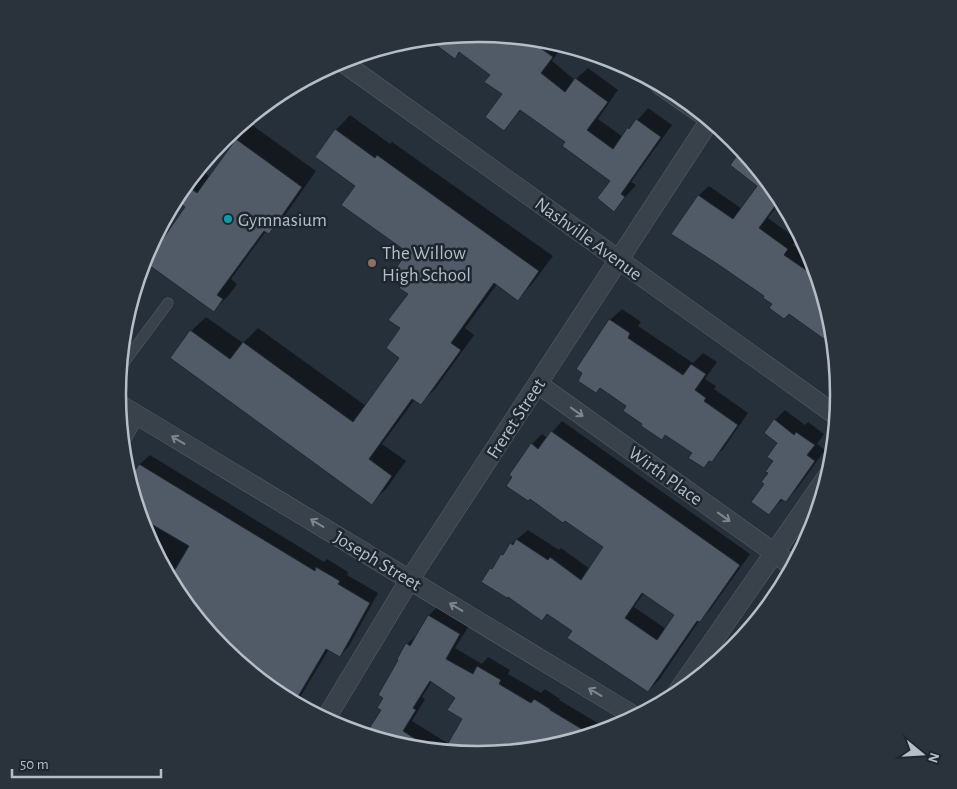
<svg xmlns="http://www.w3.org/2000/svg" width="957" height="789" font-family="'Alegreya Sans',sans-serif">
  <rect width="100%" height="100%" fill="#26303a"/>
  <g fill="#0007" fill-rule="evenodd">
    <path d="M478 34 549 41 563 45 552 61 575 80 588 68 618 90 598 119 623 137 648 108 672 125 631 182 636 185 614 210 611 181 567 142 522 109 504 129V93L491 74 460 52 455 57 429 39Z"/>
    <path d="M350 115 390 144 392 142 553 256 532 284 518 299 497 284 465 328 474 335 435 389 421 403 415 399 382 444 406 461 386 489 371 503 191 331 206 317 243 343 258 328 366 406 401 357 402 328 409 293V252L356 186 336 130Z"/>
    <path d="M252 125 316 171 283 218 269 233 266 231 231 279 237 284 228 296 214 310 187 206 189 187 204 172 210 177 237 139Z"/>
    <path d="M743 150 782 200 768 218 797 239 793 245 812 259 832 324 835 356 828 350 832 344 766 296 673 234 699 195 709 186 742 209 758 186Z"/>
    <path d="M622 309 641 322 638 326 693 363 703 353 717 362 705 379 716 386 714 389 748 413 723 449 704 467 693 453 628 406 610 320Z"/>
    <path d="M785 410 805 425 808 422 824 434 817 444 825 450 796 490 785 501 783 499 769 513V473L779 443 775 420Z"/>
    <path d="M562 421 750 554 710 610 699 621 659 680 648 691 574 631 548 614 542 620 508 595 483 582 511 544 528 530 559 550 561 548 590 569 605 547 532 444 542 434 547 438ZM644 593 676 615 666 629 634 607Z"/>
    <path d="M150 455 324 562 327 559 348 572 347 575 378 593 349 646 340 656 329 649 296 704 278 694 223 649 178 595 145 532 130 482 140 464Z"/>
    <path d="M783 587 778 595 733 650 773 595Z"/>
    <path d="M439 605 470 624 455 648 482 664 488 657 510 670 508 674 541 693 545 689 560 699 559 700 601 725 603 723 613 729 549 748 478 755 408 748 367 736 383 710 385 697 407 644 418 634 429 615ZM432 681 456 698 464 719 449 744 412 721 425 699 422 697Z"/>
  </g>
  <g fill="#515b68" stroke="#202932" fill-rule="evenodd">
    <path d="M478 34 526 38 553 57 541 73 565 92 575 78 608 102 587 130 613 149 628 127 629 129 636 119 661 137 621 194 625 197 614 212 597 198 610 181 562 146 565 142 520 110 504 131 485 117 502 94 484 82 490 75 459 52 455 59 428 39Z"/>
    <path d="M335 129 375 158 377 155 539 271 518 301 494 283 451 343 461 350 421 405 412 399 369 459 392 476 372 505 170 358 190 330 230 359 243 342 353 422 399 358 386 348 400 328 388 320 408 294 399 288 407 277 396 268 407 252 341 205 355 186 315 157Z"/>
    <path d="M236 139 302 187 269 234 264 231 217 295 223 299 214 312 146 263 185 207 177 201 188 186 197 193Z"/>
    <path d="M742 149 781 198 759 228 788 249 784 255 819 279 832 324 835 347 789 314 784 319 769 308 772 304 763 298 764 296 719 265 671 234 698 195 733 219 757 186 730 165Z"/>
    <path d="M609 319 630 333 628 338 683 375 691 364 706 374 695 390 706 398 704 401 738 425 712 462 709 461 704 468 688 458 692 453 665 435 662 440 641 426 642 424 623 411 626 406 600 388 596 393 578 381 582 373 576 369Z"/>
    <path d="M774 419 794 435 796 432 815 445 807 455 815 461 786 502 781 499 769 515 751 502 764 484 761 482 768 473 765 472 773 461 767 457 777 443 764 433Z"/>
    <path d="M551 431 740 565 700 622 697 621 648 692 567 638 572 631 547 614 542 621 508 597 507 598 481 582 490 568 492 569 501 554 503 555 510 543 513 545 516 539 548 560 550 557 581 580 603 547 565 521 563 523 530 499 528 501 506 486 512 477 509 475 531 443 538 449ZM642 593 674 615 657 640 625 618Z"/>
    <path d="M139 464 315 571 316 567 340 581 338 584 370 603 340 657 326 649 296 700 257 677 223 649 178 595 170 578 189 546 141 518 129 481Z"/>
    <path d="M428 615 460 634 446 659 473 674 477 666 501 680 499 684 531 703 534 699 550 709V710L592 735 549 748 478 755 443 752 462 719 447 710 455 698 430 681 413 708 416 710 403 731 434 751 408 748 365 735 381 710 377 708 383 698 378 695 398 660 397 659 406 643 410 646Z"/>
  </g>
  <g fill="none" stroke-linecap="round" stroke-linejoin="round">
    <defs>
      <path id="lane" d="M120 368 168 303"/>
      <g id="street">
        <path d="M341 61 837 416"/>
        <path d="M660 85 706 117"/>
        <path d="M538 384 794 567"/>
        <path d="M119 404 636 717"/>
        <path d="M122 437 135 414"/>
        <path d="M674 697 829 474"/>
        <path d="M325 720 410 579 710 120"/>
      </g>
    </defs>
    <use href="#lane" stroke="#576069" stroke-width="11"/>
    <use href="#street" stroke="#576069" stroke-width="20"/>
    <use href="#lane" stroke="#39424b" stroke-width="10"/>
    <use href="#street" stroke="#39424b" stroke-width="19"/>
  </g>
  <defs><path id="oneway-shaft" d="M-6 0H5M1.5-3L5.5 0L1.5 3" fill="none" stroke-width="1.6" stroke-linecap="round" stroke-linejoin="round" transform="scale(1.25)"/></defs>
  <g stroke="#7d868f">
    <use href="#oneway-shaft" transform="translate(577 412) rotate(36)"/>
    <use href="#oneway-shaft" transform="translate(178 440) rotate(-149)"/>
    <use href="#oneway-shaft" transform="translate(724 517) rotate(36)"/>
    <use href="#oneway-shaft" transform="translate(317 523) rotate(-149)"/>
    <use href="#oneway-shaft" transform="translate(456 607) rotate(-149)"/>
    <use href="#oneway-shaft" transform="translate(595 692) rotate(-149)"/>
  </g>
  <circle fill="#0f9aa8" stroke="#1e2730" stroke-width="2" cx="228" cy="219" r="5"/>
  <circle fill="#8d6e63" stroke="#1e2730" stroke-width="2" cx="372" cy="263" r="5"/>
  <g text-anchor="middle" stroke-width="5" stroke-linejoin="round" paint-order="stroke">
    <g font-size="19" fill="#b5bdc6" stroke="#1e2730" text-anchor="start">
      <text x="238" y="226">Gymnasium</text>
      <text x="382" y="259">The Willow<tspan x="382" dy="22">High School</tspan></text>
    </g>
    <g font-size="19" fill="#b5bdc6" stroke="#1e2730">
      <text transform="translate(589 238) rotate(36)" y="7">Nashville Avenue</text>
      <text transform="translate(515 418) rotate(-57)" y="7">Freret Street</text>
      <text transform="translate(666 475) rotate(36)" y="7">Wirth Place</text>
      <text transform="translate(378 560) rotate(31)" y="7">Joseph Street</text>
    </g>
  </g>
  <path d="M0 0H957V789H0ZM126 394a352 352 0 1 1 704 0a352 352 0 1 1-704 0Z" fill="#2a333c" fill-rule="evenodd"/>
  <path fill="none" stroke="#b5bdc6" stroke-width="2.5" d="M126 394a352 352 0 1 1 704 0a352 352 0 1 1-704 0Z"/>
  <g transform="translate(922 754) rotate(108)" stroke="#1e2730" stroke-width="4" paint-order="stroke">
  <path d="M0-4L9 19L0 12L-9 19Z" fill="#b5bdc6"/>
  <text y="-8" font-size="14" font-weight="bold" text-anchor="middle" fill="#b5bdc6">N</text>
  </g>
  <path d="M12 769v8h149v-8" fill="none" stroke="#b5bdc6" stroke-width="2.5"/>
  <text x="20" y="769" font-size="15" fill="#b5bdc6" stroke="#1e2730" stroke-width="4" paint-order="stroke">50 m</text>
</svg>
